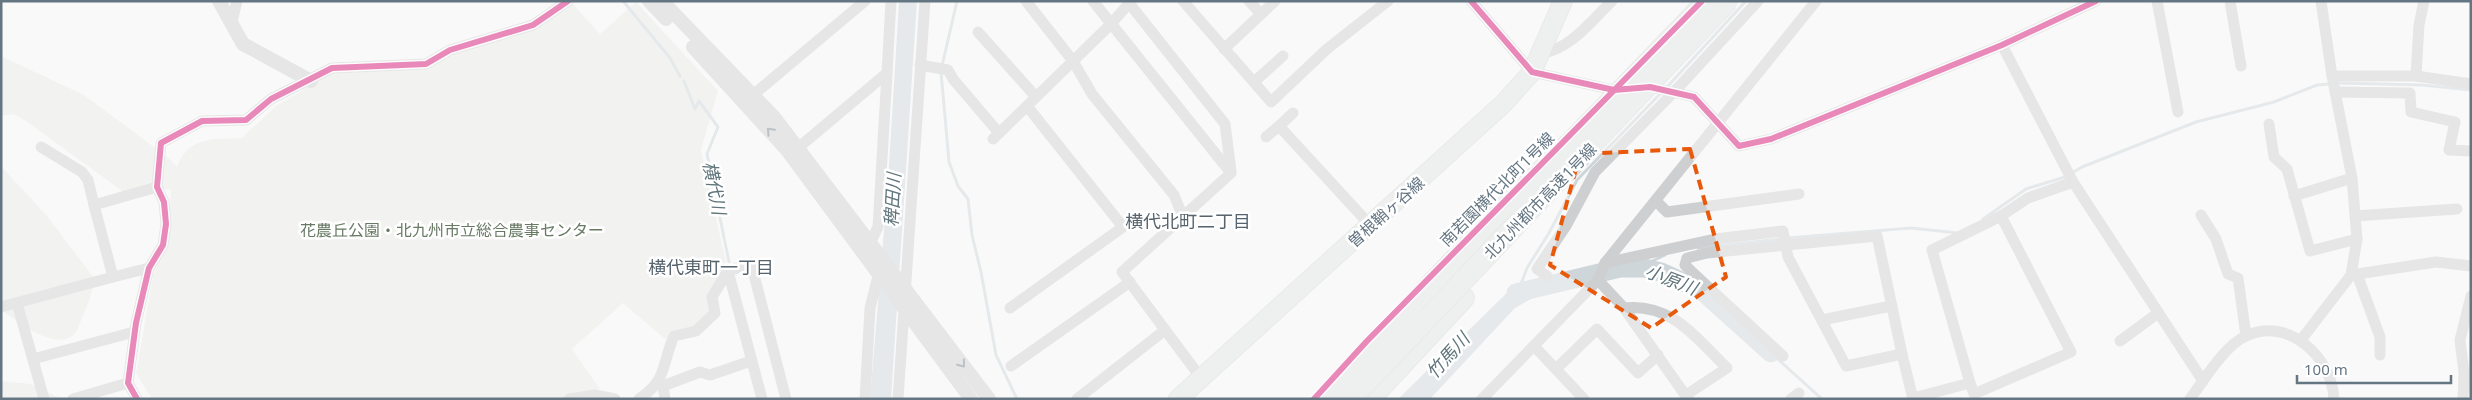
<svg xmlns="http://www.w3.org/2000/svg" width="2472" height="400" font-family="'Noto Sans','Noto Sans JP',sans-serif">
  <rect width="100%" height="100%" fill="#f9f9f9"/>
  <g fill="#e8ebe6">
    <path d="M571 2 600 34 636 2 718 91 701 150 727 267 712 310 696 328 685 330 665 339 623 303 572 349 600 389 568 395 565 399H152L136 373 153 276 168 236 171 189 126 194 29 123 14 114 1 116V56L84 95 170 159 177 167C188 136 214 139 242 138L276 106 333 72 427 65 449 52 535 26Z"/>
    <path d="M1 166 47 216 94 278C93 292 88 305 82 318 80 323 78 328 76 332 59 355 17 321 1 310Z"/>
    <path d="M1 381 31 384 62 399H1Z"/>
  </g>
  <g fill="#ced6d9">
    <path d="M899 1H917L891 399H870L888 182Z"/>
    <path d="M1523 281 1541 287 1540 294 1515 308 1430 399H1398L1513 287Z"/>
  </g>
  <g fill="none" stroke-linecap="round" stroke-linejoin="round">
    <g stroke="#ced6d9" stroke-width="3">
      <path d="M623 1 670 58 680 76"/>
      <path d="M942 66 957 1"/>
      <path d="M941 72 949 162 958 186 968 199 972 235 981 272 996 355 1017 399"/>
      <path d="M684 81 695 109 699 101 718 127 707 154 729 262"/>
      <path d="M2337 83 2422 85 2471 90"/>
      <path d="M1667 87 1746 1"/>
      <path d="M1983 219 2026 189 2065 177 2082 167 2196 122 2274 102 2317 85 2331 84"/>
      <path d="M1787 238 1911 228 1958 233"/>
      <path d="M1698 248 1781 239"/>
      <path d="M1640 267 1665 255"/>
      <path d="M1521 284 1527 268 1549 233 1577 180 1661 93"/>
      <path d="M1771 353 1822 399"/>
    </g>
    <path stroke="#ced6d9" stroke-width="19" d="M1516 293 1620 268H1644L1661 272 1701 290 1771 353"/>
    <defs>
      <path id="primary" d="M1178 399 1503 104 1532 72 1563 1"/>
      <g id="motorway">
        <path d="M1383 350 1523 199"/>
        <path d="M1370 399 1464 298"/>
      </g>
    </defs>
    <use href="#primary" stroke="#d5d6d7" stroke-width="20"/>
    <use href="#motorway" stroke="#d5d6d6" stroke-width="22"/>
    <g stroke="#cecfd0" stroke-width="11">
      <path d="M1026 1 1073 61 1092 94 1174 195 1183 217"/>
      <path d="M1093 1 1231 173 1122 272 1201 378"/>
      <path d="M1183 1 1271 102 1327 49 1388 1"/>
      <path d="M1249 1 1261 14"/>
      <path d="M1471 1 1532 72 1614 90 1622 89"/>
      <path d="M2157 1 2178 112"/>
      <path d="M2230 1 2241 66"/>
      <path d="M1129 3 1225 124 1231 171"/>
      <path d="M232 22 237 1"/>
      <path d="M978 32 1036 97"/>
      <path d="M2002 45 2073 182 2203 381"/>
      <path d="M1224 49 1275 1"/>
      <path d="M1541 53C1570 50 1592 20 1612 1"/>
      <path d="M920 65 948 70 953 79 999 133"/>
      <path d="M887 73 891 1"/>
      <path d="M2332 76H2416L2471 84"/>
      <path d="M2416 76 2419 25 2424 1"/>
      <path d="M1254 82 1283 56"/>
      <path d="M1643 88 1650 87 1694 97 1739 146 1771 139 2002 45 2096 1"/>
      <path d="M2335 92 2410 93 2411 112 2455 122 2449 150 2471 151"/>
      <path d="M745 98 753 95 865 1"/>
      <path d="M2269 124 2274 157 2287 169 2310 251 2357 239"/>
      <path d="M1279 126 1293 113"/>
      <path d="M1266 137 1279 126 1370 225"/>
      <path d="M993 139 1111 24 1131 1"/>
      <path d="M41 147 82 172 88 180 94 205"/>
      <path d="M798 148 887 73 878 227 870 243"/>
      <path d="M2294 196 2352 178"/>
      <path d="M1656 201 1667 212 1799 194"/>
      <path d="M2201 215 2216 239 2228 274 2238 278 2246 336"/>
      <path d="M2355 216 2457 209"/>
      <path d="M1605 263 1715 239 1783 231 1788 257 1846 366 1902 354 1913 399"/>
      <path d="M2357 274 2380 337V355"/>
      <path d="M2351 275 2436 262 2471 266"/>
      <path d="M1547 276 1537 269 1566 226 1595 172 1674 92 1758 1"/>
      <path d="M113 277 149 268"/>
      <path d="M1598 280 1624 308 1688 399"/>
      <path d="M17 303 44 399"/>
      <path d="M1 307 113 277 94 205 157 187"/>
      <path d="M1010 308 1123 227 1027 106"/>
      <path d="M1624 308C1672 303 1695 337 1727 368L1686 395"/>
      <path d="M1822 320 1891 306"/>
      <path d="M2301 340 2351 275 2357 239 2352 178 2332 76 2321 1"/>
      <path d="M2120 341 2158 313"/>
      <path d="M1534 346 1584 399"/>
      <path d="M1783 356 1691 271 1685 265 1687 258 1707 253 1877 236 1902 354"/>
      <path d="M33 359 134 332"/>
      <path d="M1011 366 1130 282"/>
      <path d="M1556 369 1597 329 1638 373 1658 355"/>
      <path d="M660 381 663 386 700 372 710 375 751 361"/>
      <path d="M1970 383 1932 250 2001 216"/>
      <path d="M663 386 665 399"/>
      <path d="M1913 398 1970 383 1974 394 2071 352 2001 216 2028 198 2073 182"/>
      <path d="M73 399 128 383"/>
      <path d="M137 399 128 383 136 323 149 268 163 245 166 224 164 202 157 187 161 143 202 121 246 120 271 99 332 68 426 64 450 50 533 25 568 1"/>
      <path d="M569 399 595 395 615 399"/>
      <path d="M639 399C668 379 661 366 674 336L696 331 715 313 712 297 728 271"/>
      <path d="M762 399 728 271 751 263 786 399"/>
      <path d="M865 399 870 308 879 272"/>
      <path d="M898 399 925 1"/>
      <path d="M1077 399 1165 330"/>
      <path d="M1482 399 1598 280 1605 263 1816 1"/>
      <path d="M1791 399 1799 393"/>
      <path d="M2190 399C2204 380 2225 345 2246 336 2288 316 2332 357 2334 399"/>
      <path d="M2463 399 2464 373 2460 340 2471 296"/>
    </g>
    <g stroke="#cecfd0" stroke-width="14">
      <path d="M219 1 243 44 311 81"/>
      <path d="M649 1 666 19"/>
      <path d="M662 1 774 117 989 399"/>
      <path d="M693 47 787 150 971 399"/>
    </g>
    <use href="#primary" stroke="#e1e2e2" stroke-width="18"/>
    <use href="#motorway" stroke="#e1e2e2" stroke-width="20"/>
    <defs>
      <g id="motorway-bridge">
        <path d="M1324 399 1493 218 1575 138 1707 1"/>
        <path d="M1351 399 1728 1"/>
      </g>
    </defs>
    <use href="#motorway-bridge" stroke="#d5d6d6" stroke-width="22" stroke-linecap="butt"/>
    <use href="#motorway-bridge" stroke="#e1e2e2" stroke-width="20"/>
    <defs>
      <g id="cycleway">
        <path d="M1471 1 1532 72 1614 90 1650 87 1694 97 1739 146 1771 139 2002 45 2096 1"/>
        <path d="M137 399 128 383 136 323 149 268 163 245 166 224 164 202 157 187 161 143 202 121 246 120 271 99 332 68 426 64 450 50 533 25 568 1"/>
        <path d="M1314 399 1367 341 1702 1"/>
      </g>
    </defs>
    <use href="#cycleway" stroke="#fff" stroke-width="9"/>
    <use href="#cycleway" stroke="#d6006c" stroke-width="6"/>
  </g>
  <defs><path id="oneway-chevron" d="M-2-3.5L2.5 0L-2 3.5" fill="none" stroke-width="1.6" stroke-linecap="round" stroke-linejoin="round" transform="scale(1.25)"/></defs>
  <g stroke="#707f8b">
    <use href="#oneway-chevron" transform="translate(770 131) rotate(-133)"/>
    <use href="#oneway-chevron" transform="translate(962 364) rotate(52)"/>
  </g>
  <path d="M0 0H2472V400H0ZM1690 149 1726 277 1651 328 1550 265 1580 154Z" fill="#f9f9f9" fill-opacity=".55" fill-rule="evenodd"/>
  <path fill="none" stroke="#e8590c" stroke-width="4" stroke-dasharray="10 6" stroke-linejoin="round" d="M1690 149 1726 277 1651 328 1550 265 1580 154Z"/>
  <g text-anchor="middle" stroke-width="5" stroke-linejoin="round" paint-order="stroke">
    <g font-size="16" fill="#657683" stroke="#fff">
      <text transform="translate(1497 189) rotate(-45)" y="6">南若園横代北町1号線</text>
      <text transform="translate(1540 201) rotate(-46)" y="6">北九州都市高速1号線</text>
      <text transform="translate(1386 212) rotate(-42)" y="6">曽根鞘ヶ谷線</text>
    </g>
    <g font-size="16" fill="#687a64" stroke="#fff">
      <text x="452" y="236">花農丘公園・北九州市立総合農事センター</text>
    </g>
    <g font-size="18" font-style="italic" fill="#60757c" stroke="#fff">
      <text transform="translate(714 188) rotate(79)" y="6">横代川</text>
      <text transform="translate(893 200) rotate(-87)" y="6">稗田川</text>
      <text transform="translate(1671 280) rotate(21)" y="6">小原川</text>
      <text transform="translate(1448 356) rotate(-48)" y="6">竹馬川</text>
    </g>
    <g font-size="18" fill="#57646e" stroke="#fff">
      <text x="1188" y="228">横代北町二丁目</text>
      <text x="711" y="274">横代東町一丁目</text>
    </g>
  </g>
  <rect width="2472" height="400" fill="none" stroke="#657683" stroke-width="5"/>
  <path d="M2297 375v8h154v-8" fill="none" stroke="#657683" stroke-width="2.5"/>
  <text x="2304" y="375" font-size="15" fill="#657683" stroke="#ffffff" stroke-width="4" paint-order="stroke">100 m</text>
</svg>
